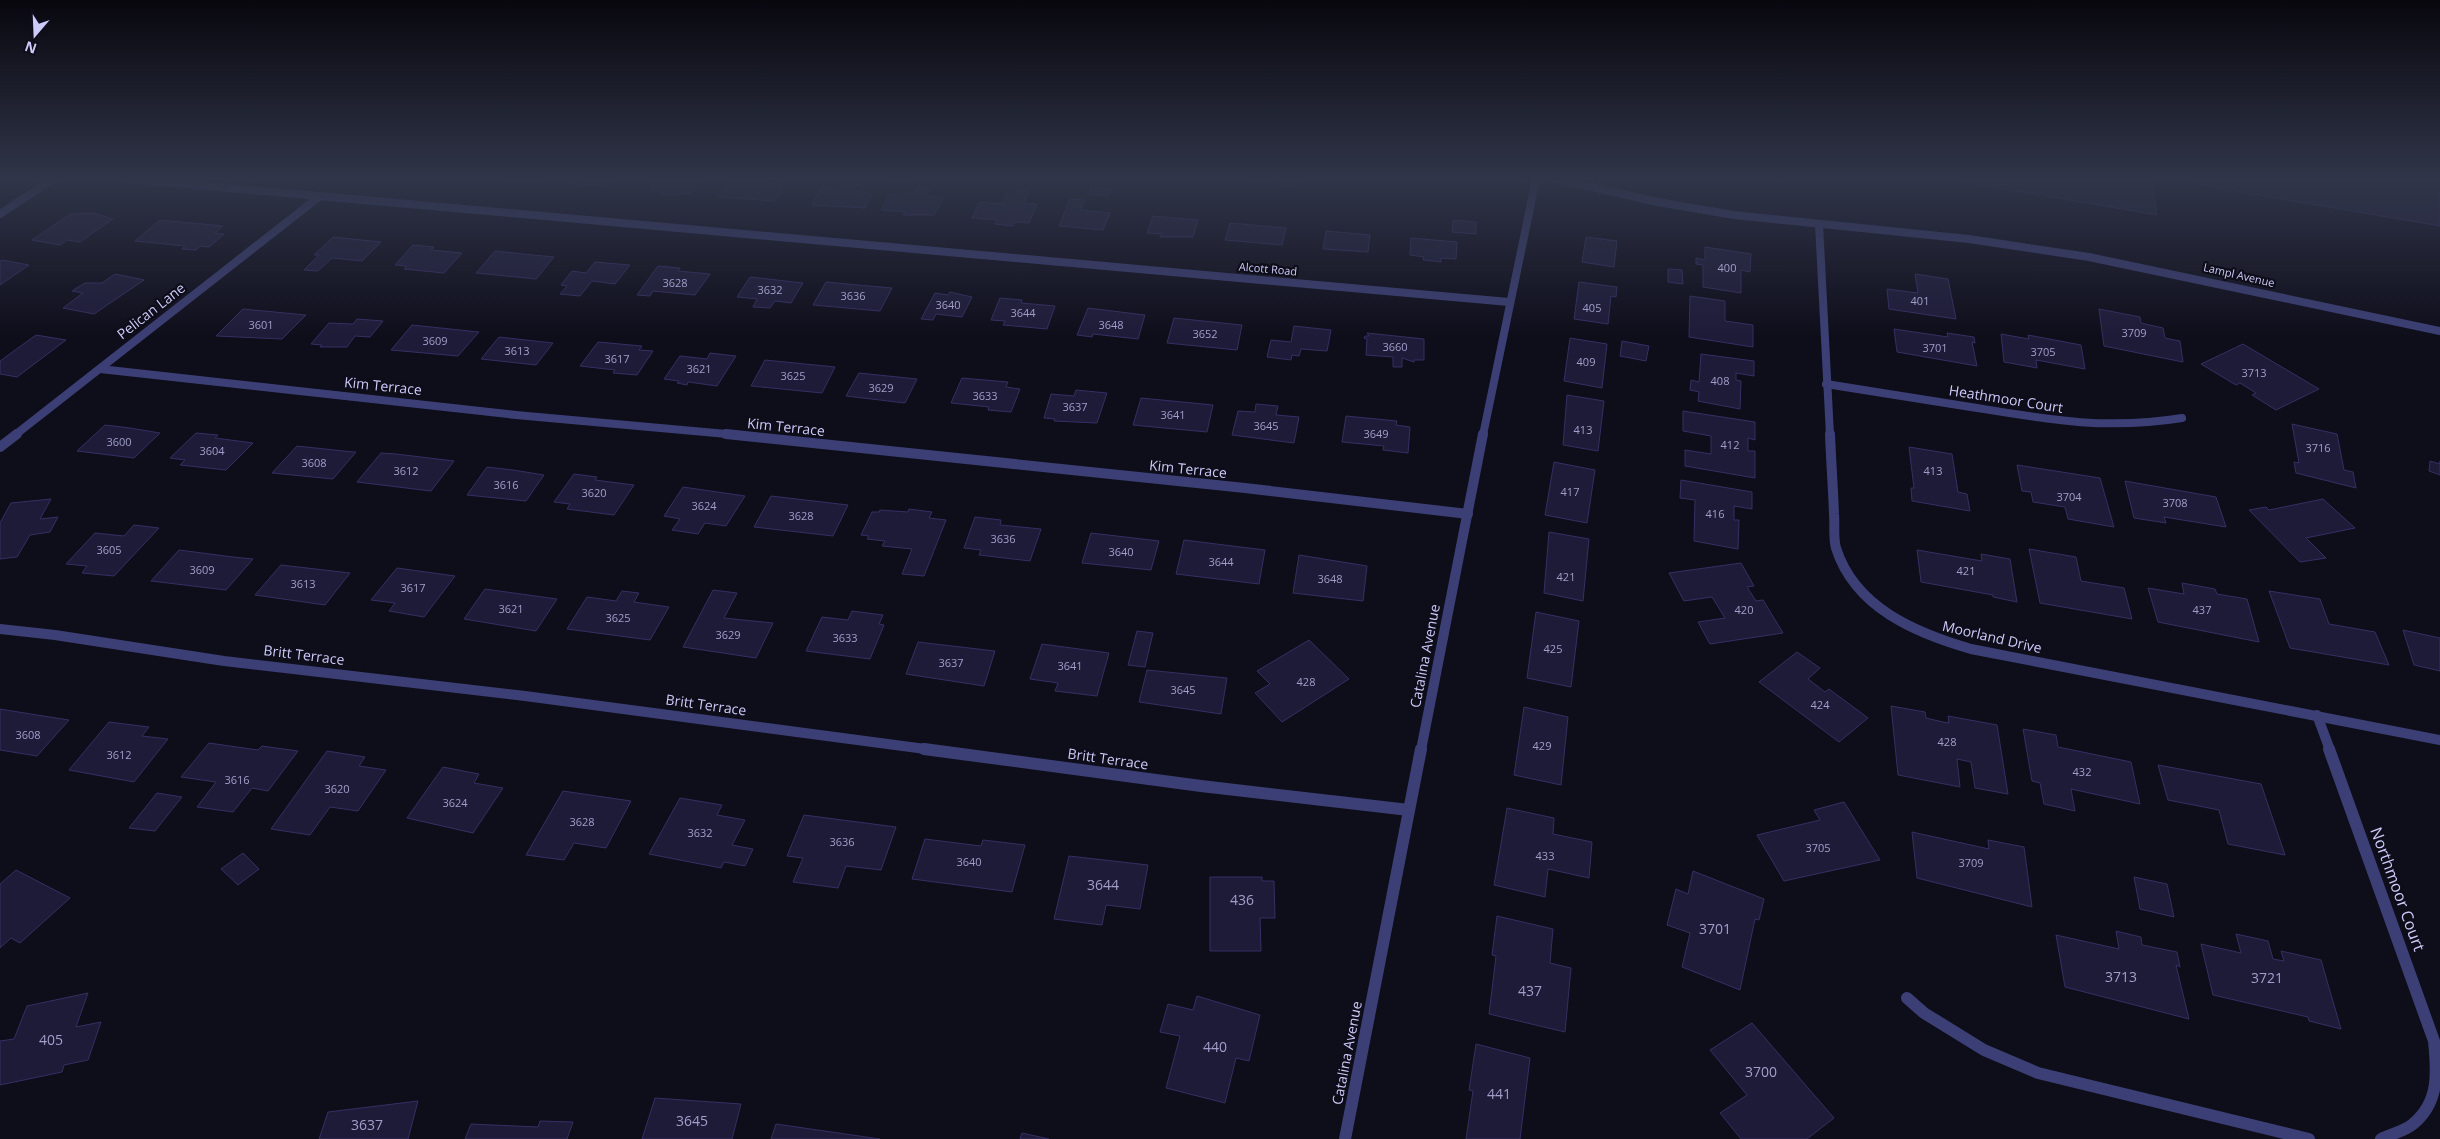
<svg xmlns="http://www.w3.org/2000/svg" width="2440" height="1139" font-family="'Open Sans',sans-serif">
  <rect width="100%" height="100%" fill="#0e0d1a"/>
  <g fill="#1e1b39" stroke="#352f63">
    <path d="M508 179H540L538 181 526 180 522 183 505 182Z"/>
    <path d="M570 179H614L608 187 566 183Z"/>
    <path d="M658 179H701L690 194 677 193 675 195 660 194 662 191 649 190Z"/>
    <path d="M733 179H737L786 185 774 201 719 197Z"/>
    <path d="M894 179H914L912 182 893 181Z"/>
    <path d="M1240 179H1300L1296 187Z"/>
    <path d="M1949 179H2151L2157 215Z"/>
    <path d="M2199 179H2440V226L2200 185Z"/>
    <path d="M839 185 855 186 853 191 872 194 865 208 812 205 821 188 837 189Z"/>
    <path d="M1092 187 1112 189 1109 196 1089 195Z"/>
    <path d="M917 188 930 189 926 196 943 198 934 215H903L905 212 881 210 889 195 914 193Z"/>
    <path d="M1017 190 1029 191 1024 203 1037 204 1029 223 1015 222 1013 226 995 224 997 220 972 218 979 202 1002 204 1006 194 1015 195Z"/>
    <path d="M1070 199 1085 200 1080 210 1110 213 1103 230 1059 226Z"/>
    <path d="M94 213 113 219 80 242 67 240 60 245 32 240 70 214Z"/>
    <path d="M1153 216 1198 220 1193 237H1160L1161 234 1147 233Z"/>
    <path d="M160 220 223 226 215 233 224 234 209 247 200 246 196 250 182 249 185 246 135 241Z"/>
    <path d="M1453 220 1476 222V234L1452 232Z"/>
    <path d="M1230 223 1286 228 1282 245 1225 240Z"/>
    <path d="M1326 231 1370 235 1368 252 1323 249Z"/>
    <path d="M333 237 381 242 362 261 332 258 318 271 304 270 319 255H314Z"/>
    <path d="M1586 237 1617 241 1614 267 1582 262Z"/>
    <path d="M1411 238 1457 242 1456 259 1441 258V262L1423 260 1424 257 1410 255Z"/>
    <path d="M413 245 434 247 431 250 462 253 444 273 404 269 407 266 395 265Z"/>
    <path d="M1705 247 1751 254 1750 272 1741 270V293L1703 287V265L1696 264V258L1705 260Z"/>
    <path d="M495 251 533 255 554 257 536 279 476 273Z"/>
    <path d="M2 260 29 265 0 285V261Z"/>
    <path d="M595 262 630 265 615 284 592 281 580 296 560 294 567 286 561 285 572 271 586 273Z"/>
    <path d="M658 266 680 268 678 271 710 274 695 295 653 291 650 296 637 295Z"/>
    <path d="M1668 269 1682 270 1683 284 1668 282Z"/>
    <path d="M115 274 144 280 94 314 63 308 83 293 72 291 85 283H102Z"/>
    <path d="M1915 274 1948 279 1956 319 1889 309 1887 289 1918 293Z"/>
    <path d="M750 277 803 283 791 303 775 301 770 308 753 307 757 299 737 297Z"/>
    <path d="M826 282 869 286 892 288 880 311 813 305Z"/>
    <path d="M1579 282 1617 287 1616 297 1611 296 1608 324 1574 319Z"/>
    <path d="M950 292 972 297 962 317 936 314 933 320 921 319 935 293 948 295Z"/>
    <path d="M1690 296 1725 301V321L1753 325V347L1689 337Z"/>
    <path d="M1000 298 1022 300 1021 303 1055 306 1047 329 1003 325 1005 321 991 320Z"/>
    <path d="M1088 308 1145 315 1138 339 1093 334 1092 337 1077 335Z"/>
    <path d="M243 309 306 315 282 339 216 336Z"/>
    <path d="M2099 309 2140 317 2141 323 2163 328 2165 338 2180 341 2183 362 2104 346Z"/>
    <path d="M1174 318 1242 325 1237 350 1167 343Z"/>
    <path d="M357 319 383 321 370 337 355 336 347 347H320L322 345 311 344 329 323 353 324Z"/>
    <path d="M412 325 479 332 458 356 391 350Z"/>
    <path d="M1294 326 1331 330 1327 351 1301 349 1299 356 1292 355 1291 360 1267 357 1271 340 1291 342Z"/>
    <path d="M1894 329 1948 337 1947 333 1974 337 1975 343 1972 342 1977 366 1897 352Z"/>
    <path d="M1367 333 1424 339V360H1414V362L1402 358V367H1393V357L1366 355 1367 339 1364 338 1365 336H1369Z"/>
    <path d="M2001 334 2029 339 2028 335 2081 345 2085 369 2036 360 2037 368 2004 362Z"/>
    <path d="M36 335 66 340 17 377 0 374V361Z"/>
    <path d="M499 337 553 343 536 365 481 359Z"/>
    <path d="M1570 338 1607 344 1602 388 1564 381Z"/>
    <path d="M1622 341 1649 346 1646 361 1620 356Z"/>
    <path d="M598 342 642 346 639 350 653 351 637 375 613 373 615 370 580 366Z"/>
    <path d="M2243 344 2319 389 2276 410 2252 395 2256 393 2240 383 2236 385 2201 364Z"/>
    <path d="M710 353 736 356 717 386 688 382 687 385 677 383 679 381 664 379 680 356 707 359Z"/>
    <path d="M1701 354 1754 361V376L1736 373V380L1741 381 1740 409 1698 401 1699 392 1690 390 1691 380 1699 382Z"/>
    <path d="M765 360 835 367 822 393 751 386Z"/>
    <path d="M859 373 917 379 905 403 846 396Z"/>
    <path d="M962 378 1008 382 1006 387 1020 389 1011 412 988 410 989 407 951 403Z"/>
    <path d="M1076 390 1107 393 1097 423 1054 421 1055 419 1044 418 1051 394 1074 396Z"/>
    <path d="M1567 395 1604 401 1598 451 1563 445Z"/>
    <path d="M1141 398 1213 405 1207 432 1133 425Z"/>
    <path d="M1256 404 1278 406 1276 415 1299 417 1294 443 1232 435 1238 411 1255 412Z"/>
    <path d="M1683 411 1755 422V440L1748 438V451H1755V478L1685 466V450L1711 454V436L1683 431Z"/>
    <path d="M1346 416 1397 421 1396 425 1410 427 1408 453 1383 450 1384 446 1342 442Z"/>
    <path d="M2292 424 2337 434 2344 470 2353 472 2356 488 2296 473 2294 462 2299 463Z"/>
    <path d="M105 425 130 428 160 433 134 458 77 451Z"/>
    <path d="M196 433 218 435 215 438 253 443 226 470 180 465 185 460 170 458Z"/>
    <path d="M297 446 353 452H356L333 479 272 473Z"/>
    <path d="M1909 447 1952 454 1958 492 1967 494 1970 511 1912 501 1911 488H1914Z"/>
    <path d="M381 453 396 454 454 461 431 491 357 482Z"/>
    <path d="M2430 461 2440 464V461V475L2429 471Z"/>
    <path d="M1554 462 1595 470 1587 523 1545 515Z"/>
    <path d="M2017 465 2100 478 2114 527 2068 519 2065 507 2033 502 2031 492 2022 491Z"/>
    <path d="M487 467 513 470 544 475 526 501 467 495Z"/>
    <path d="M574 474 597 477 595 480 634 485 614 515 567 509 570 504 554 502Z"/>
    <path d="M1681 480 1752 492V509L1734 506V520H1739L1738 549 1694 541 1695 500 1680 498Z"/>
    <path d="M2125 481 2216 497 2226 527 2164 517 2166 523 2134 518Z"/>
    <path d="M683 487 745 496 726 526 705 523 698 534 672 530 680 519 664 516Z"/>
    <path d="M771 496 831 503 848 505 833 536 754 527Z"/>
    <path d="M51 499 40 519 58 517 50 532 30 535 17 557 0 559V523L11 503Z"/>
    <path d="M2323 499 2355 528 2306 538 2326 558 2300 562 2249 510 2266 507 2269 510Z"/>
    <path d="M909 509 932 512 929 518 946 520 924 576 902 574 912 549 882 546 885 541 867 539 869 536 861 535 872 512H879L880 510 908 512Z"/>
    <path d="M975 517 1001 520 1000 525 1041 529 1030 561 979 555 981 550 964 548Z"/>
    <path d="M134 525 159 528 114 576 82 573 87 566 66 564 95 533 124 536Z"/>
    <path d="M1549 532 1589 539 1583 601 1544 593Z"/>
    <path d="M1091 533 1159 541 1151 570 1082 563Z"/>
    <path d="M1184 540 1265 550 1259 584 1176 574Z"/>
    <path d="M2029 549 2076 557 2081 581 2124 588 2132 619 2040 603Z"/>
    <path d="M179 550 233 557 253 559 226 590 151 581Z"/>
    <path d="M1917 550 1982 561 1981 554 2010 559 2017 602 1993 597V595L1921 582Z"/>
    <path d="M1299 555 1367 566 1363 601 1293 593Z"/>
    <path d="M1741 563 1754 586 1747 587 1756 601 1763 600 1783 633 1710 644 1698 622 1725 618 1712 597 1684 601 1669 573Z"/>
    <path d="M281 565 350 573 325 605 255 595Z"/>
    <path d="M397 568 455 576 424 617 389 611 395 603 371 600Z"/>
    <path d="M2182 583 2215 589 2217 594 2247 599 2259 642 2158 622 2148 588 2184 594Z"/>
    <path d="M485 589 557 599 536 631 464 619Z"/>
    <path d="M713 590 737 593 724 618 773 623 756 658 683 647Z"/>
    <path d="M622 591 639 593 634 602 669 607 650 640 567 629 587 597 616 601Z"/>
    <path d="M2269 591 2320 599 2329 624 2375 632 2389 665 2290 648Z"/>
    <path d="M852 611 883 615 879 624 884 625 870 659 806 651 822 617 848 620Z"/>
    <path d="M1536 612 1579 621 1571 687 1527 678Z"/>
    <path d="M2403 630 2440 638V671L2414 665Z"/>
    <path d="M1137 631 1153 633 1145 667 1128 665Z"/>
    <path d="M1309 640 1349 679 1282 722 1255 693 1270 684 1257 671Z"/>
    <path d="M918 642 995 651 984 686 906 674Z"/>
    <path d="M1042 644 1109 653 1097 696 1055 691 1058 683 1030 679Z"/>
    <path d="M1797 652 1820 668 1808 679 1825 692 1829 689 1868 718 1839 742 1759 682Z"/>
    <path d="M1147 670 1227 678 1221 714 1139 702Z"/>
    <path d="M1891 706 1925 712 1926 718 1943 722 1949 723 1948 716 1997 725 2008 794 1975 788 1971 762 1957 759 1960 787 1898 775Z"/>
    <path d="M1524 707 1568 717 1561 785 1514 775Z"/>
    <path d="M0 709 37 715 69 720 37 756 0 750Z"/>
    <path d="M109 722 149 727 142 736 168 739 134 782 69 770Z"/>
    <path d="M2023 729 2056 735 2058 747 2131 762 2140 804 2071 789 2075 811 2044 804 2040 783 2032 781Z"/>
    <path d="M209 743 258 750 262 746 298 751 268 791 252 788 233 812 197 807 216 782 181 777Z"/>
    <path d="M327 751 365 757 359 766 386 770 358 811 330 807 310 835 271 829Z"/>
    <path d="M2158 765 2261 784 2285 855 2228 844 2219 810 2168 800Z"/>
    <path d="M443 767 479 774 474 783 503 788 473 833 407 818Z"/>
    <path d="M563 791 631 801 606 848 574 843 564 860 526 855Z"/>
    <path d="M157 793 182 797 155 831 129 828Z"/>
    <path d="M680 798 722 805 717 815 745 820 732 845 753 849 745 866 724 862 721 868 649 854Z"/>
    <path d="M1844 802 1880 860 1784 881 1757 835 1820 820 1814 810Z"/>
    <path d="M1507 808 1554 818 1553 834 1592 842 1589 878 1548 869 1545 897 1494 885Z"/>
    <path d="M804 815 896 827 881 870 846 866 838 888 793 882 803 858 787 856Z"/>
    <path d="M1912 832 1989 849 1988 840 2024 847 2032 907 1917 878Z"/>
    <path d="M925 839 981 846 983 840 1025 845 1012 892 912 879Z"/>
    <path d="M243 853 259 869 238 885 221 869Z"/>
    <path d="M1069 856 1148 865 1140 909 1106 905 1102 925 1054 919Z"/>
    <path d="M16 870 70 898 20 943 11 938 0 948V884Z"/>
    <path d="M1693 871 1764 899 1759 920 1755 919 1740 990 1682 967 1690 933 1667 925 1676 889 1688 894Z"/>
    <path d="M1210 877H1262V881H1274L1275 918H1260L1261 951H1210Z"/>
    <path d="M2134 877 2167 884 2174 917 2140 909Z"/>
    <path d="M1497 916 1553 929 1550 963 1571 968 1565 1032 1489 1014 1496 956 1492 955Z"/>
    <path d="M2116 931 2141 937 2142 945 2177 952 2180 967 2176 965 2189 1019 2065 987 2056 935 2119 949Z"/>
    <path d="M2236 934 2268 941 2273 959 2284 961 2281 951 2321 960 2341 1029 2309 1021 2308 1017 2213 995 2201 944 2241 953Z"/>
    <path d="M88 993 76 1027 101 1022 88 1060 64 1065 62 1072 0 1085V1041L14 1039 27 1006Z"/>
    <path d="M1197 996 1260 1015 1249 1061 1236 1058 1225 1103 1166 1088 1180 1036 1160 1032 1168 1004 1193 1010Z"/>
    <path d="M1752 1023 1834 1118 1807 1139H1741L1720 1113 1747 1095 1710 1050Z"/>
    <path d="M1476 1044 1530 1058 1520 1139H1466L1473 1091 1469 1090Z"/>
    <path d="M655 1098 741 1104 732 1139H642Z"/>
    <path d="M418 1101 408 1139H319L328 1112Z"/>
    <path d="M540 1121 573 1122 567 1139H465L471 1124 538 1127Z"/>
    <path d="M776 1124 880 1139H771Z"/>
    <path d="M1022 1133 1049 1139H1020Z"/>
  </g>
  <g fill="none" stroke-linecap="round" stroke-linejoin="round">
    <g stroke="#3c3f75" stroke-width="8">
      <path d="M128 179 1509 302"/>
      <path d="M1556 179 1658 202 1734 215 1969 239 2089 257 2440 331"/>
      <path d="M0 214 53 179"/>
      <path d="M1819 224 1830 435"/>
      <path d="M100 369 516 415 738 435"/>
      <path d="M1826 384C1876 392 1927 400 1977 408 2050 420 2108 430 2182 418"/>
      <path d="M15 435 320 196"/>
      <path d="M1483 435 1536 179"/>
    </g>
    <g stroke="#3c3f75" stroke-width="10">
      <path d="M726 434 1245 488 1468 514"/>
      <path d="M1830 434C1831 460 1833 487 1834 514 1835 524 1833 538 1836 548 1855 608 1916 633 1971 649L2440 740"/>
      <path d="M0 447 17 434"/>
      <path d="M0 629 55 635 224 661 525 696 933 750"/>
      <path d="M2317 715 2330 750"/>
      <path d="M1421 750 1483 434"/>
    </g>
    <g stroke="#3c3f75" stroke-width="12">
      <path d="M924 749 1201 786 1409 810"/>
      <path d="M2329 749 2434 1041C2437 1071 2440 1102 2413 1124 2405 1131 2391 1134 2381 1139"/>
      <path d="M1907 998 1924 1013 1984 1050 2038 1073 2309 1139"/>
      <path d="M1345 1139 1421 749"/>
    </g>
  </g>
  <linearGradient id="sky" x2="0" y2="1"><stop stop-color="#08070e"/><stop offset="0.53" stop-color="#303549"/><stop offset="1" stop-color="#303549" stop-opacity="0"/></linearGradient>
  <rect width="2440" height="338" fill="url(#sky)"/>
  <g text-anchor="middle" stroke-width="4.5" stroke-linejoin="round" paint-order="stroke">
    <g font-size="11" fill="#a19fca">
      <text x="1727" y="272">400</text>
      <text x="675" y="287">3628</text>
      <text x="770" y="294">3632</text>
      <text x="853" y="300">3636</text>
      <text x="1920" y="305">401</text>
      <text x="948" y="309">3640</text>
      <text x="1592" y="312">405</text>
      <text x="1023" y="317">3644</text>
      <text x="261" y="329">3601</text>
      <text x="1111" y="329">3648</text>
      <text x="2134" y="337">3709</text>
      <text x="1205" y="338">3652</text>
      <text x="435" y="345">3609</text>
      <text x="1395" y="351">3660</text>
      <text x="1935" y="352">3701</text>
      <text x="517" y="355">3613</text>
      <text x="2043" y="356">3705</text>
      <text x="617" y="363">3617</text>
      <text x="1586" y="366">409</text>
      <text x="699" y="373">3621</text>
      <text x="2254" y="377">3713</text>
      <text x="793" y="380">3625</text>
      <text x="1720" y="385">408</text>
      <text x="881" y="392">3629</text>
      <text x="985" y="400">3633</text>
      <text x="1075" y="411">3637</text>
      <text x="1173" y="419">3641</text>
      <text x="1266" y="430">3645</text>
      <text x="1583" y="434">413</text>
      <text x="1376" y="438">3649</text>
      <text x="119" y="446">3600</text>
      <text x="1730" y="449">412</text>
      <text x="2318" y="452">3716</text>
      <text x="212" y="455">3604</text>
      <text x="314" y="467">3608</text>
      <text x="406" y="475">3612</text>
      <text x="1933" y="475">413</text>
      <text x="506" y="489">3616</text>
      <text x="1570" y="496">417</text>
      <text x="594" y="497">3620</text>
      <text x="2069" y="501">3704</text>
      <text x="2175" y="507">3708</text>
      <text x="704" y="510">3624</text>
      <text x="1715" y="518">416</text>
      <text x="801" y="520">3628</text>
      <text x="1003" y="543">3636</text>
      <text x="109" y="554">3605</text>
      <text x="1121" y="556">3640</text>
      <text x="1221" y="566">3644</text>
      <text x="202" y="574">3609</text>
      <text x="1966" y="575">421</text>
      <text x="1566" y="581">421</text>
      <text x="1330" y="583">3648</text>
      <text x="303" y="588">3613</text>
      <text x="413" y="592">3617</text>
      <text x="511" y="613">3621</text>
      <text x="1744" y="614">420</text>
      <text x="2202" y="614">437</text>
      <text x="618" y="622">3625</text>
      <text x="728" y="639">3629</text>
      <text x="845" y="642">3633</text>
      <text x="1553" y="653">425</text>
      <text x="951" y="667">3637</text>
      <text x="1070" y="670">3641</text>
      <text x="1306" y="686">428</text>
      <text x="1183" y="694">3645</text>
      <text x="1820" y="709">424</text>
      <text x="28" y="739">3608</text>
      <text x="1947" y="746">428</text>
      <text x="1542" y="750">429</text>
      <text x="119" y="759">3612</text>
      <text x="2082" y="776">432</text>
      <text x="237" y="784">3616</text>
      <text x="337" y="793">3620</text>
      <text x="455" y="807">3624</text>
      <text x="582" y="826">3628</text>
      <text x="700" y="837">3632</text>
      <text x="842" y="846">3636</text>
      <text x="1818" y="852">3705</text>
      <text x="1545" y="860">433</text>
      <text x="969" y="866">3640</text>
      <text x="1971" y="867">3709</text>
    </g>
    <g font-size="11" fill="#cdcbfa" stroke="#0e0d1a">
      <text transform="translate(1268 269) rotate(5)" y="4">Alcott Road</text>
      <text transform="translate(2239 275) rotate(13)" y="4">Lampl Avenue</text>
    </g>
    <g font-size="14" fill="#cdcbfa" stroke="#0e0d1a">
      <text transform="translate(151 311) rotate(-38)" y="5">Pelican Lane</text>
      <text transform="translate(383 386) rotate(6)" y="5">Kim Terrace</text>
      <text transform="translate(2006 399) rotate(9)" y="5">Heathmoor Court</text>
      <text transform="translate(786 427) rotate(6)" y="5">Kim Terrace</text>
      <text transform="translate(1188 469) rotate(6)" y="5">Kim Terrace</text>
      <text transform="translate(1992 637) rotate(13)" y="5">Moorland Drive</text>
      <text transform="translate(304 655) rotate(7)" y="5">Britt Terrace</text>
      <text transform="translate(1425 656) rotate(-79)" y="5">Catalina Avenue</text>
      <text transform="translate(706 705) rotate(8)" y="5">Britt Terrace</text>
      <text transform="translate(1108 759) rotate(8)" y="5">Britt Terrace</text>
      <text transform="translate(1347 1053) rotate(-79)" y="5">Catalina Avenue</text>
    </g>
    <g font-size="14" fill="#a19fca">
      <text x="1103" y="890">3644</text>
      <text x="1242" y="905">436</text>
      <text x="1715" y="934">3701</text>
      <text x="2121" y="982">3713</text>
      <text x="2267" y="983">3721</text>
      <text x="1530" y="996">437</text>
      <text x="51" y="1045">405</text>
      <text x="1215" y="1052">440</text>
      <text x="1761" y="1077">3700</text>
      <text x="1499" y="1099">441</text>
      <text x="692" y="1126">3645</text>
      <text x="367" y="1130">3637</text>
    </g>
    <g font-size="16" fill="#cdcbfa" stroke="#0e0d1a">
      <text transform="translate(2398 889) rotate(70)" y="6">Northmoor Court</text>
    </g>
  </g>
  <g transform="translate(35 35) rotate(199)" stroke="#0e0d1a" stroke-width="4" paint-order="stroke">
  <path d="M0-4L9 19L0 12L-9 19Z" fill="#cdcbfa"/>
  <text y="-8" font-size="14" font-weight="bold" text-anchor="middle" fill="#cdcbfa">N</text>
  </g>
</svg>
